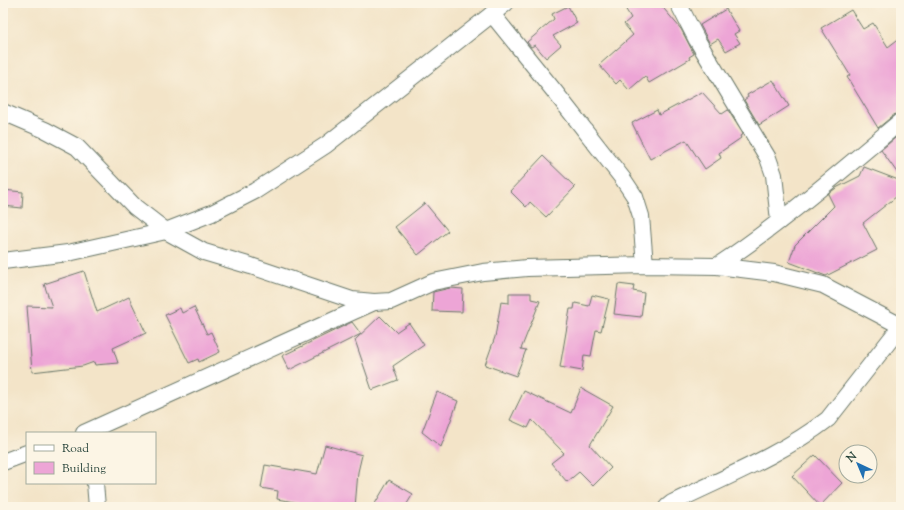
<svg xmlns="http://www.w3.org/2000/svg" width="904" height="510" font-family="'Sorts Mill Goudy',serif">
  <rect width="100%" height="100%" fill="#fcf5e5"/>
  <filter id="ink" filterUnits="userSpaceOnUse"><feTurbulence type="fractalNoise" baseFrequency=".025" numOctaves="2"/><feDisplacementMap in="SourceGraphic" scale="8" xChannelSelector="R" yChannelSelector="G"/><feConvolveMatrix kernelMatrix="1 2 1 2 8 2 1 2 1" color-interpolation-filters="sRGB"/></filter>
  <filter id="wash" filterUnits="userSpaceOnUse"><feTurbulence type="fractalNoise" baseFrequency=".012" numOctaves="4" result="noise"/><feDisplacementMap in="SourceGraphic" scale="16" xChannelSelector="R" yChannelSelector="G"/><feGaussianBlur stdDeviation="0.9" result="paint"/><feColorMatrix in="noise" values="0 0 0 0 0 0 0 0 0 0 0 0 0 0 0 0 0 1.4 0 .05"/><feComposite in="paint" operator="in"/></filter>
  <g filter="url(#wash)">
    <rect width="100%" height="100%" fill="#f3e4c8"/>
    <g id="blocks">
      <g fill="#eda5d6">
        <path d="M622 3H659L681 29 694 54 689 57 690 59 649 83 645 76 629 90 620 80 616 84 599 65 633 35 624 24 631 18Z"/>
        <path d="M568 6 577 23 553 36 561 45 546 58 535 45 531 47 527 42 554 19 552 14Z"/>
        <path d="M726 9 739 31 734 34 740 43 726 51 718 39 710 44 700 25Z"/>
        <path d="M851 10 863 29 873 23 888 47 901 37V112L895 114 878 128 847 77 850 75 821 28Z"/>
        <path d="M773 80 789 106 759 125 744 100 748 97 747 95Z"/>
        <path d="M702 92 722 114 728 110 743 134 740 136 741 138 719 153 721 158 705 169 686 140 650 159 632 123 657 110 659 115Z"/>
        <path d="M901 133V178L881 150Z"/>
        <path d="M543 156 575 187 546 217 530 202 526 207 510 191Z"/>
        <path d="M864 167 901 181V193L863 223 877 250 826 276 789 262 795 245 834 206 828 194 836 188 860 176Z"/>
        <path d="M3 190 23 192 22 208 3 206Z"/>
        <path d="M425 203 448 231 418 255 395 227Z"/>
        <path d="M84 271 97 312 129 297 146 333 113 348 118 363 95 365 94 362 83 366 32 372 27 306 52 307 44 284Z"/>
        <path d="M618 284 634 286 633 291 644 293 641 317 614 314Z"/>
        <path d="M450 288 463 289 462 312 432 311 433 292Z"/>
        <path d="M509 293H531V299L540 301 521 349 526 350 516 376 485 365 495 337 501 302 509 303Z"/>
        <path d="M592 295 609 299 601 331 596 330 591 356 584 355 582 371 560 367 570 309H574L575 303 589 306Z"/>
        <path d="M194 307 207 334 211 332 220 352 199 362 198 359 189 363 165 315 180 308 182 313Z"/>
        <path d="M380 316 396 332 409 323 424 345 393 366 398 380 372 390 355 340Z"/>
        <path d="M352 322 361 334 289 370 282 356Z"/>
        <path d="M581 388 613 406 590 445 611 468 593 486 579 472 567 482 551 463 564 453 532 420 528 428 510 420 524 391 571 413Z"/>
        <path d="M437 392 458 401 441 447 422 432Z"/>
        <path d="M325 445 362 455 358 472 355 507H321L277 499 278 491 261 488 265 465 317 474Z"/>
        <path d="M815 455 842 483 820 506 792 476Z"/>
        <path d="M389 480 413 494 405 507H373Z"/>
      </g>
    </g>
  </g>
  <g filter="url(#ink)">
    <use href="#blocks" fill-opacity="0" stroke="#697768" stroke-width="1"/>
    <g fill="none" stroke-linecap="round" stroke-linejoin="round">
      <defs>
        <g id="street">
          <path d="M678 3 697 40 768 158 774 175 779 221"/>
          <path d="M492 14 555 92 623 179 635 197 641 216 645 265"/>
          <path d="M3 112 45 130 77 147 135 207 166 231 204 252 251 266 352 300 374 302 391 301 433 282 483 272 527 268 645 265 717 266 774 273 823 285 901 326"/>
          <path d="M3 261 68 253 166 231 212 213 255 191 326 145 506 3"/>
          <path d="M717 266C782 223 841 171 901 121"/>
          <path d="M84 433 374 302"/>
          <path d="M3 462 27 453"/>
          <path d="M95 483 97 507"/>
          <path d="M667 507 672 503C723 478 783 454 828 419L901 326"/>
        </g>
      </defs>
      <use href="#street" stroke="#697768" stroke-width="18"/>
      <use href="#street" stroke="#fff" stroke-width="16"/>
    </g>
  </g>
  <rect width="904" height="510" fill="none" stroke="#fcf5e5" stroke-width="16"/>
  <rect x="26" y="432" width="130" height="52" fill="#fcf5e5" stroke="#a4ab9e"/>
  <rect x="34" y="445" width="20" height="6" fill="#ffffff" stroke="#a4ab9e"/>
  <text x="62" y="452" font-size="12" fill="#1f3d34">Road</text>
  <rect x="34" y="462" width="20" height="12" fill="#eda5d6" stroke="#a4ab9e"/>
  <text x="62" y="472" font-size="12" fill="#1f3d34">Building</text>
  <g transform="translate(858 464) rotate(316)"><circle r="19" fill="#fcf5e5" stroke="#a4ab9e"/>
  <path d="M0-3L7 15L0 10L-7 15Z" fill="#1f6fb2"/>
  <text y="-6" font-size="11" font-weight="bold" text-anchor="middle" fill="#1f3d34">N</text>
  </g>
</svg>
